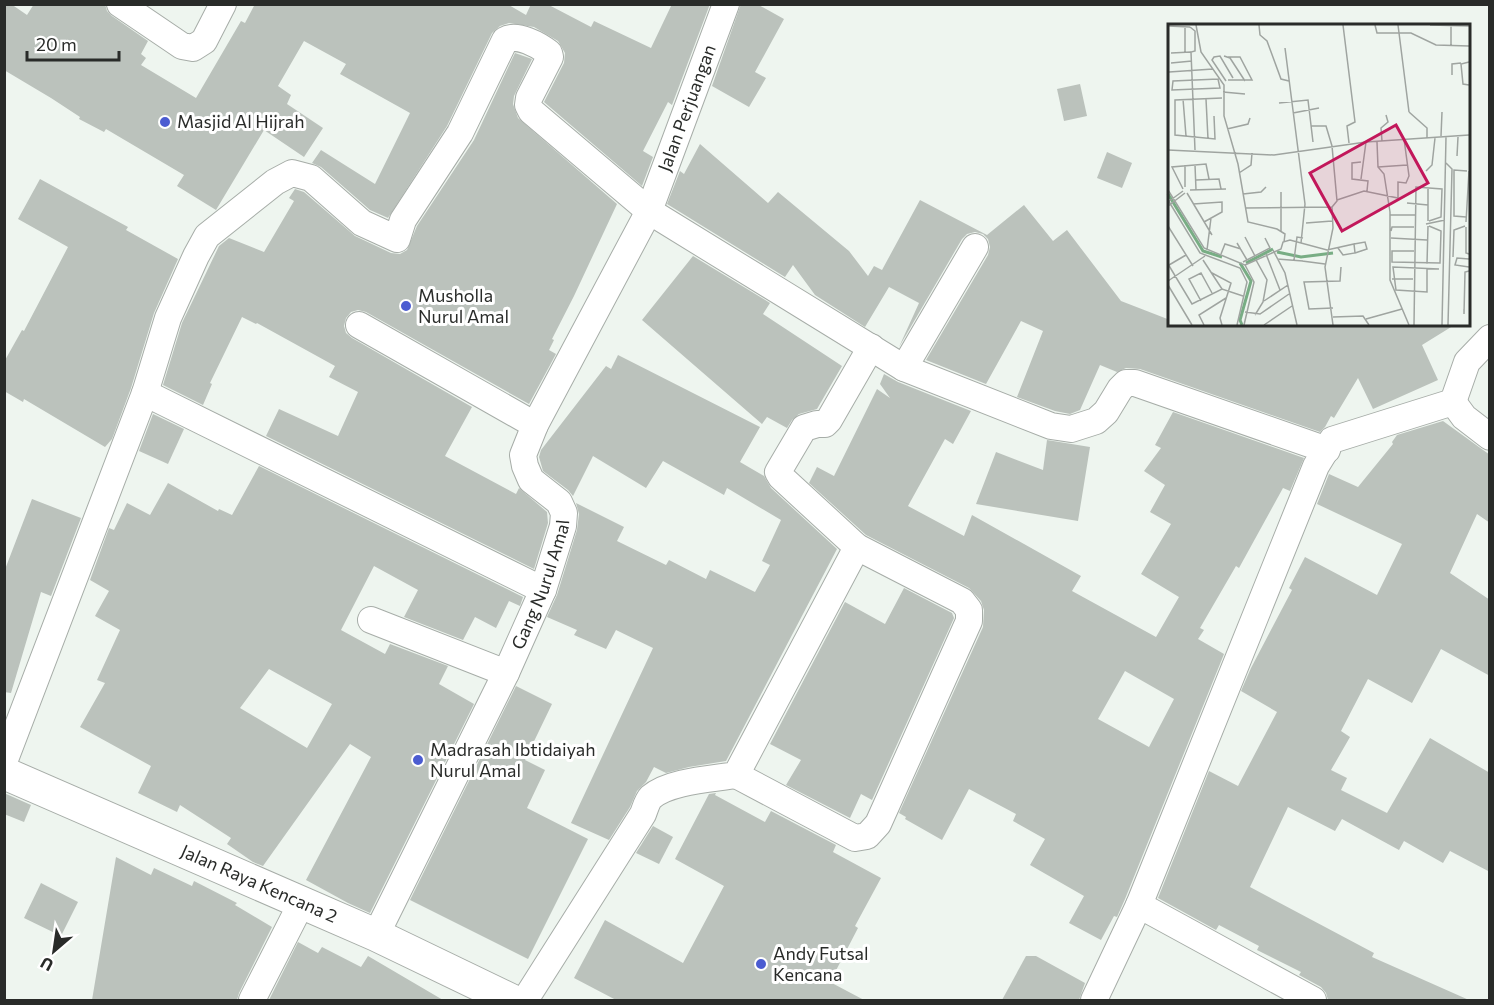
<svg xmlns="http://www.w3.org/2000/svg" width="1494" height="1005" font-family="Commissioner,sans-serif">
  <rect width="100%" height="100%" fill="#eef5ef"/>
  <g fill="#bbc2bc" fill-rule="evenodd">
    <path d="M4 4H11L27 15 34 4H105L107 11 112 16 148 41 141 54 146 58 141 65 196 98 241 21 245 23 255 4H507L526 15 531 4H547L591 27 594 21 651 48 672 4H710L672 105 668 102 643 151 653 157 642 186 544 102 564 63 565 53 558 41 534 27 509 23 500 26 492 33 447 126 388 218 370 210 321 167 312 163 321 150 375 184 410 113 340 74 346 64 304 41 278 86 291 95 287 104 323 128 304 157 264 130 216 210 177 186 184 175 106 129 104 132 79 119 80 117 51 98 4 70Z"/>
    <path d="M741 4H757L784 19 755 72 766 78 749 107 712 86Z"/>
    <path d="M515 53 532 59 514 96 513 104 518 118 617 204 574 296 552 339 554 340 549 350 556 354 529 404 366 312 358 310 351 312 346 318 344 326 346 333 352 338 472 407 445 456 516 494 519 488 547 512 548 523 534 569 266 436 279 409 338 436 358 392 329 377 335 366 257 323 256 324 242 317 210 383 212 384 203 405 163 385 182 323 219 246 229 238 264 252 294 201 289 198 295 189 304 192 355 236 391 253 400 254 407 250 417 226 474 140Z"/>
    <path d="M1080 84 1087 116 1064 121 1057 89Z"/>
    <path d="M700 144 768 203 778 192 849 251 868 276 874 266 882 270 920 200 987 235 1024 205 1053 241 1067 230 1121 301 1170 320V324H1456L1422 345 1438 380 1373 409 1358 378 1334 418 1331 416 1325 427 1320 432 1140 369 1126 368 1117 372 1100 365 1080 410 1070 414 1055 411 1017 397 1043 331 1021 321 986 384 926 360 988 255 990 247 988 239 983 234 975 232 967 234 962 239 899 347 919 303 889 287 865 327 815 295 793 265 785 277 667 204 680 171 684 174Z"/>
    <path d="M1107 152 1132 163 1122 188 1097 178Z"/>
    <path d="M40 179 128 227 126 230 178 259 154 313 131 388 112 439 105 447 24 399 23 402 4 391V362L22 330 24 331 68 247 18 219Z"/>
    <path d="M693 256 770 303 763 314 842 366 817 409 799 414 792 420 787 428 767 417 762 424 642 320Z"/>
    <path d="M618 355 760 427 740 462 764 476 771 488 837 549 726 761 689 767 666 773 654 767 646 782 637 791 630 807 609 840 571 823 653 648 616 630 606 649 574 635 577 630 547 617 557 595 577 530 579 514 576 503 624 527 617 541 666 565 669 560 706 579 710 570 755 592 770 565 762 561 781 520 727 488 724 495 663 461 646 488 593 456 573 496 568 490 543 471 539 457 541 450 606 366 611 369Z"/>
    <path d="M884 374 898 382 971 411 953 444 945 439 908 506 964 536 972 515 1081 576 1072 591 1156 637 1179 597 1141 574 1171 524 1150 512 1165 485 1144 471 1161 448 1155 445 1173 412 1304 458 1290 491 1283 488 1239 568 1236 566 1200 628 1204 630 1198 639 1224 654 1125 899 1117 917 1114 916 1101 940 1069 923 1084 896 1030 865 1045 839 1013 821 1016 814 969 789 942 840 905 819 906 817 899 813 983 627 984 610 981 601 969 588 866 535 809 483 817 467 834 476 877 389 890 398 880 384ZM1125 671 1174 699 1149 747 1098 719Z"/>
    <path d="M153 414 184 429 168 464 139 451Z"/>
    <path d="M1443 421 1490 455V523L1477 514 1450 573 1490 600V676L1441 649 1412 703 1368 679 1341 731 1350 737 1331 770 1347 778 1341 790 1387 813 1430 738 1490 773V872L1450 851 1443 863 1404 841 1399 850 1342 819 1335 831 1288 807 1250 887 1374 953 1372 957 1469 1000H1328L1326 993 1321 987 1299 975 1301 972 1257 950 1259 946 1219 925 1216 930 1158 898 1209 771 1238 786 1277 712 1241 691 1251 668 1292 590 1289 588 1305 557 1377 595 1402 544 1317 504 1329 474 1358 487 1393 444 1392 442 1397 435Z"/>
    <path d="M1047 440 1090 447 1078 521 976 504 996 452 1043 470Z"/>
    <path d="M259 466 523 597 520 606 509 601 496 628 475 617 463 640 404 617 418 590 374 566 341 630 385 654 390 644 448 666 439 684 474 704 370 913 348 903 306 880 371 757 350 744 263 866 253 862 227 844 231 838 180 805 177 812 138 793 151 766 80 727 105 683 97 680 120 630 95 616 109 591 90 580 109 528 114 530 127 503 150 515 168 483 218 511 219 509 232 515ZM269 669 332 704 307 748 240 708Z"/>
    <path d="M32 499 81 518 51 596 41 592 11 693 4 692V572Z"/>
    <path d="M904 588 952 613 954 618 872 800 861 794 850 818 786 785 801 760 770 744 845 602 885 624Z"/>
    <path d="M516 686 552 704 525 760 545 770 527 808 588 839 528 959 410 900Z"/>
    <path d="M4 793 31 805 24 822 4 814Z"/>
    <path d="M716 793 715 795 765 822 771 811 836 845 833 852 881 878 855 926 858 928 830 982 864 1000H616L574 978 605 920 683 963 724 886 675 859 709 794Z"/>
    <path d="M653 826 673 837 659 864 636 853Z"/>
    <path d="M116 857 151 875 154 868 192 886 194 881 237 903 235 905 272 927 239 993 237 1000H92Z"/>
    <path d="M41 883 78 902 61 936 24 918Z"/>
    <path d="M298 942 318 953 322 947 361 967 368 956 443 1000H269Z"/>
    <path d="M1026 956H1036L1085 983 1079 1000H1002Z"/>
  </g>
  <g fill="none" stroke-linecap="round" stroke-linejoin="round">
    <defs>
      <g id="minor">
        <path d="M120 4 182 46 193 48 204 41 223 4"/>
        <path d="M359 325 535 425"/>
        <path d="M904 368 975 247"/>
        <path d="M145 393 543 590"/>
        <path d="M1453 402 1464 417 1490 437"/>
        <path d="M371 620 506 673"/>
        <path d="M4 762 145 393 168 318 196 256 207 236 275 182 292 173 311 178 362 223 397 239 403 220 460 133 505 40C517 33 539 45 549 53L550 57 529 98 528 105 531 111 649 211 904 368 1051 426 1071 429 1096 421 1106 412 1120 389 1126 383H1135L1327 450"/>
        <path d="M736 775 855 838 867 836 878 824 969 621V610L962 601 857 547 781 477 778 472 804 428 817 424H825L829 420 871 347"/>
        <path d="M1139 905 1313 1000"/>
        <path id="s1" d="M376 935 506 673 543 590 563 526 564 513 559 502 531 480 525 466 523 455 535 425 649 211 726 4"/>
        <path d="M252 1000 302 902"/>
        <path d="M525 1000 643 814C645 809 647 801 651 797 669 781 712 779 736 775L857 547"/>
        <path d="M1094 1000 1139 905 1316 466 1332 440 1453 402 1467 362 1490 338"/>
      </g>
      <g id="tertiary">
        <path id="s2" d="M4 773 376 935 511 1000"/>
      </g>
    </defs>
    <use href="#minor" stroke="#a7ada8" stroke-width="28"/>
    <use href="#tertiary" stroke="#a7ada8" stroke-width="34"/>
    <use href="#minor" stroke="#fff" stroke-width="26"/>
    <use href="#tertiary" stroke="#fff" stroke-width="32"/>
  </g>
  <g fill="#4b5cd1" stroke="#fff" stroke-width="2">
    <circle cx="165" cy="122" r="6"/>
    <circle cx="406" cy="306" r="6"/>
    <circle cx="418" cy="760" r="6"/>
    <circle cx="761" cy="964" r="6"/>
  </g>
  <g text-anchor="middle" stroke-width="6" stroke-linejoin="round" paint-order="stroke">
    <g font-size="18" fill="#292b29" stroke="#fff">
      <text dy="6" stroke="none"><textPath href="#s1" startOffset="922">Jalan Perjuangan</textPath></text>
      <text dy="6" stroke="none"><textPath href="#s1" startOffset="388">Gang Nurul Amal</textPath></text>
      <text dy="6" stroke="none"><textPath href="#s2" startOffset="278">Jalan Raya Kencana 2</textPath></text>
    </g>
    <g font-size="18" fill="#292b29" stroke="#fff" text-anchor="start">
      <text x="177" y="128">Masjid Al Hijrah</text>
      <text x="418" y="302">Musholla<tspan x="418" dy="21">Nurul Amal</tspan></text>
      <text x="430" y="756">Madrasah Ibtidaiyah<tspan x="430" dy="21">Nurul Amal</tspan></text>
      <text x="773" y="960">Andy Futsal<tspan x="773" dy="21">Kencana</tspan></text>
    </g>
  </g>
  <g transform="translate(1168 24)">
    <rect width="302" height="302" fill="#eef5ef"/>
    <path fill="none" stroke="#78ad84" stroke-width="3" d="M0 170 35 227 54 233M109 228 133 233 165 229M72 239 83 257 72 296 74 301M78 239 105 225"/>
    <path fill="none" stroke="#9fa4a0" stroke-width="1.5" d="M28 1 33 28 56 61V92L70 140 80 198 109 205 117 210 116 218M91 1 92 11 99 17 113 55 121 57M175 1 187 98 179 102 181 119M207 1 209 9H243L268 21 301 22M230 1 241 88M262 1 301 2M0 2 22 3M22 3 27 7V27L23 28 27 126M17 4V28M283 21V2M117 24 137 180 133 219M3 29 23 28M56 32 62 34 77 57M60 33H72L84 56H60M301 38 293 40 295 60 301 61M3 39 24 37M1 48 45 45M284 51V40L293 39M50 55 52 64 4 66 5 57ZM58 57 44 36 46 33 52 32 65 54M55 68 77 70M15 75 18 112M38 75 40 115M111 79 140 76 145 118M241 88 259 104V114M125 89 151 84M46 92 47 115 7 111V76L54 74M143 102H158L164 122 169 177 164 183 165 204 157 243 165 301M59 105 80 100 82 94M273 112 274 88M214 117 213 104 220 98 218 91M209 118 210 143 216 150 222 188V256L241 301M0 126 106 131 198 118 301 111M289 132 290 113M193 138 184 139V155L200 157 199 167M278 139 284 145 280 301M17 141V163M27 141 28 166M210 143 239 141M258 147 264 141 267 114M71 149 83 141 84 129M193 155 198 118M28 156 51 155 53 165M15 165 4 143 38 140 41 155M0 166 36 224 77 241 86 258 76 301M22 166 58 165M19 169 44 211M75 170 93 168 98 163M0 176 32 229 72 244 79 258 69 301M169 176 196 167 230 174V158L238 159 241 152 236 115M0 178 15 167M239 179 260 181M25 180 54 178V188L36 198M0 182 17 169M77 184 164 183M222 191H247M298 193 286 192V146L299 147M260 197V164M298 198 301 147M138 199 164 197M258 200 277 196M0 202 25 242M298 203V229L301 230M113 207V168M223 207 224 203H246M77 213 87 232M223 214 259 216M69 219 79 236M186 220 197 218 199 225 187 229M39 226 43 194M105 226 117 249 129 301M246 227H224V238L272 239 273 207 261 202M53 230 57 220 73 225M98 230 112 266M285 233 286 206 297 202M109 235 135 237M301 235 289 234 287 241 301 243M35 236 54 265M126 236 129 213 135 214M134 237 157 240M75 238 102 224 97 214M0 240 24 280 54 265 75 272M259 240 260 202M1 241 18 231M77 241 113 225 115 218 122 216 159 226 186 220 187 229 175 231 170 224M259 245V268L228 266 225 243 271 245M44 249 63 259 52 294 54 301M224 255H245M0 257 37 232M0 261 24 301M33 277 21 255 33 249 44 269M96 277 120 261M165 284 141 285 136 258 172 257 173 243M296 285V290L297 248 301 247M77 288 92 290 121 270M87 291 95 278 99 256 88 236M165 293 195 292 201 301M198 295 234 285M36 301 31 291 58 274M96 301 124 282M246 301 248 163 274 165 273 193 261 197M274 301 278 113"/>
    <path fill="#c2185b" fill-opacity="0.15" stroke="#c2185b" stroke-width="3" d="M228 101 260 159 174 207 142 149Z"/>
    <rect width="302" height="302" fill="none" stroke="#292b29" stroke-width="3"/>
  </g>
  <rect width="1494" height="1005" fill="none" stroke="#292b29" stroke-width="12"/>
  <g transform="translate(54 951) rotate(209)" stroke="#ffffff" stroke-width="4.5" paint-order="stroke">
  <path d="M0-4.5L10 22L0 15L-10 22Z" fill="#292b29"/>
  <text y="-9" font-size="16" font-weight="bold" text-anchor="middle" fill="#292b29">U</text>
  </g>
  <path d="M27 51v9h92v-9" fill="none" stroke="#292b29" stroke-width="3"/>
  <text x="36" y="51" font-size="18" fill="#292b29" stroke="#ffffff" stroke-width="4.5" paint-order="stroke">20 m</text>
</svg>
